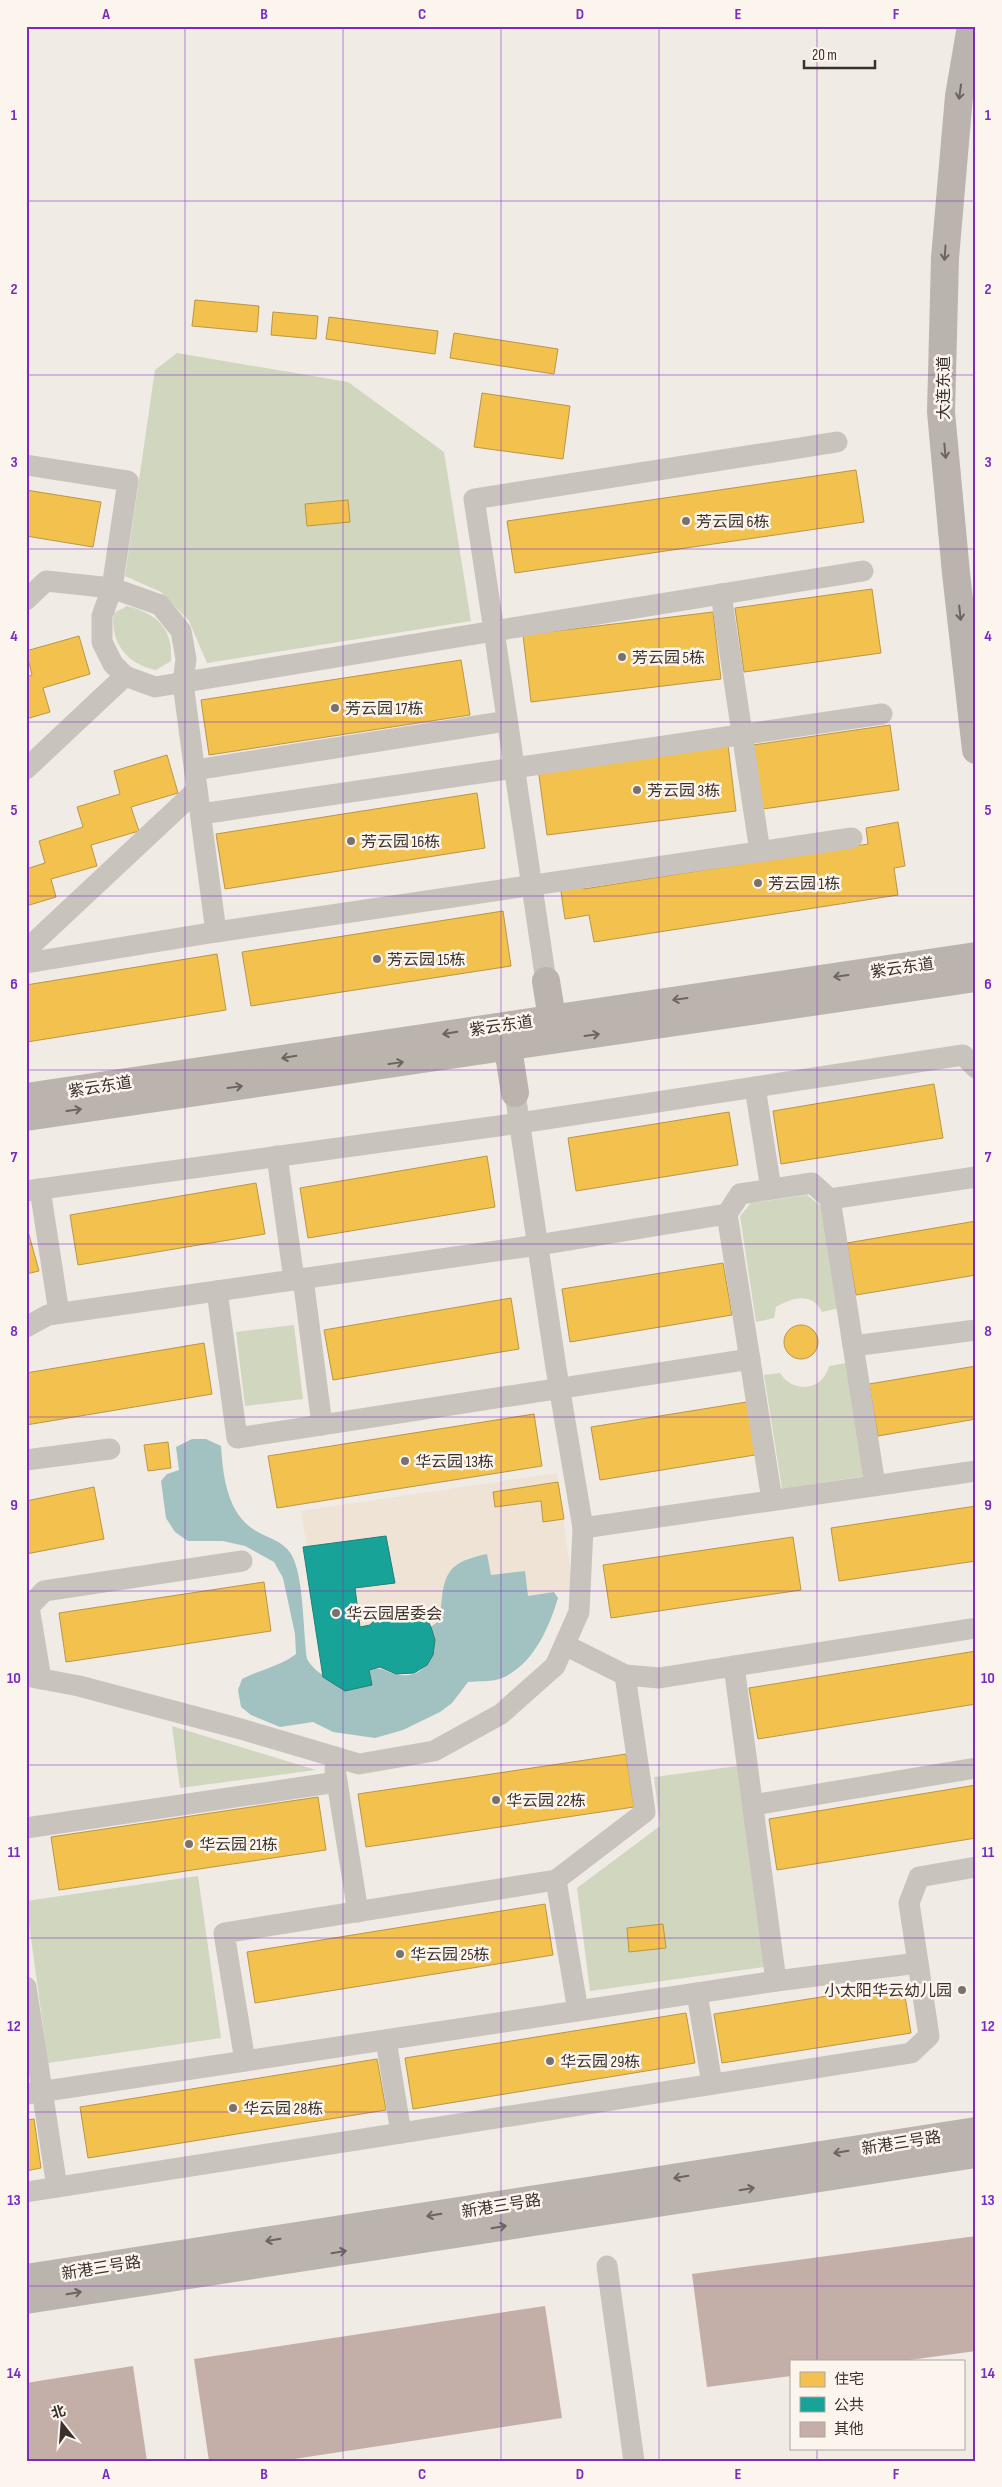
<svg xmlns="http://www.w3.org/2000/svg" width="1002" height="2487" font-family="'Sofia Sans Condensed','Noto Sans SC',sans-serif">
  <rect width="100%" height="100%" fill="#f0ebe5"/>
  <g fill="#d1d6bf">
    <path d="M177 353 348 382 444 452 471 621 207 663 189 621 161 592 125 576 155 370Z"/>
    <path d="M127 606C157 614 173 628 171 661L156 670C128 665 109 642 114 613Z"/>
    <path d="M807 1195 821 1206 840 1308 822 1312C812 1291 791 1298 776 1307L774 1318 756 1322 740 1216 751 1203Z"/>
    <path d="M294 1325 303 1399 245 1406 236 1332Z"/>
    <path d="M847 1363 865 1476 782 1489 764 1375 780 1373C793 1394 823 1391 829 1366Z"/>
    <path d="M172 1726 316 1770 180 1788Z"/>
    <path d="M738 1766 764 1967 590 1991 577 1888 660 1826 654 1777Z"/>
    <path d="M198 1876 221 2038 48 2063 26 1901Z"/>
  </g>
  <path fill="#eee3d5" d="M557 1473 573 1589 528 1596 490 1575 487 1554 467 1558 443 1589 440 1620 431 1627 423 1614 413 1608 399 1606 382 1612 370 1625 360 1627 355 1588 394 1582 386 1536 307 1547 301 1511Z"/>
  <path fill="#a1c2c1" d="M192 1439H206L221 1446C223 1476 227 1514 256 1531 268 1538 283 1541 291 1554 304 1574 303 1633 307 1659 321 1683 346 1681 371 1685L369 1670C383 1666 383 1671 395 1674 426 1682 438 1652 431 1627L440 1620C444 1578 442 1563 487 1554L491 1575 525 1571 528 1596 554 1592 558 1598C549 1628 533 1665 502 1678 493 1682 478 1681 468 1682L452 1703 440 1712 403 1730 375 1738 333 1732 313 1722 280 1727 251 1715 241 1707 238 1690 242 1679C259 1670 281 1666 296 1654L295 1634 283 1578 274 1562 245 1546 223 1541H188L175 1532 166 1518 161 1481 167 1474 179 1470 176 1447Z"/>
  <g fill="#f2c14e" stroke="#bb9644">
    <path d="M195 300 259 306 257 332 192 326Z"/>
    <path d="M273 312 318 316 316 339 271 335Z"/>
    <path d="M329 317 438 331 435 354 326 339Z"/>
    <path d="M454 333 558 349 554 374 450 358Z"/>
    <path d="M482 393 570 406 563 459 474 447Z"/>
    <path d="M856 470 864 522 515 573 507 521Z"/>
    <path d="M26 490 101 502 93 547 26 536Z"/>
    <path d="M348 500 350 522 307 526 305 504Z"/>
    <path d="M872 589 881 653 744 672 735 608Z"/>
    <path d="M713 612 721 679 531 702 523 635Z"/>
    <path d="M79 636 90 674 43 688 50 712 26 719V677L32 675 26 651Z"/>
    <path d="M461 660 470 715 209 755 201 700Z"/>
    <path d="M890 725 899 790 763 809 753 745Z"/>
    <path d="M728 745 736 811 547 835 538 768Z"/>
    <path d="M167 755 178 793 131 807 139 831 91 845 97 866 51 879 56 897 26 906V869L45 863 39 841 83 827 77 807 120 794 114 771Z"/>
    <path d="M477 793 485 848 225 889 216 834Z"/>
    <path d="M898 822 905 866 894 868 898 895 594 942 589 915 565 919 560 885 583 882 584 889 868 844 866 828Z"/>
    <path d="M503 911 511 966 251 1006 242 952Z"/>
    <path d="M217 954 226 1010 27 1042 26 985Z"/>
    <path d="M934 1084 943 1138 781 1164 773 1111Z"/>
    <path d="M729 1112 738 1165 576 1191 568 1138Z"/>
    <path d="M487 1156 495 1207 308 1238 300 1188Z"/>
    <path d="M256 1183 265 1234 78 1265 70 1215Z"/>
    <path d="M976 1221V1275L856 1295 847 1243Z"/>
    <path d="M26 1224 39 1271 26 1274Z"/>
    <path d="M723 1263 732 1315 570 1342 562 1289Z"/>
    <path d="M511 1298 519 1349 333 1380 324 1330Z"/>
    <circle cx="801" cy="1342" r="17"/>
    <path d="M204 1343 212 1394 26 1425V1373Z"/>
    <path d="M976 1366V1419L878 1436 869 1384Z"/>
    <path d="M753 1401 761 1454 600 1480 591 1427Z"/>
    <path d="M534 1414 542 1466 277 1508 268 1456Z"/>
    <path d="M168 1442 171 1468 148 1471 144 1445Z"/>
    <path d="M558 1482 564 1519 543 1522 541 1501 495 1507 493 1492Z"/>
    <path d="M94 1487 104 1539 26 1554V1501Z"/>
    <path d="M976 1506V1561L839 1581 831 1528Z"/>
    <path d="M793 1537 801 1590 611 1618 603 1565Z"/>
    <path d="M264 1582 271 1631 66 1662 59 1613Z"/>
    <path d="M976 1651V1704L758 1739 749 1688Z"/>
    <path d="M626 1754 634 1807 366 1847 358 1794Z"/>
    <path d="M976 1785V1838L777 1870 769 1819Z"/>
    <path d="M318 1797 326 1850 59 1890 51 1837Z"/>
    <path d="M545 1904 553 1955 255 2003 247 1952Z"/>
    <path d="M663 1924 666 1948 629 1952 627 1928Z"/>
    <path d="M903 1984 911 2033 722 2063 714 2014Z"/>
    <path d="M686 2013 695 2063 413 2109 405 2058Z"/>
    <path d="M377 2059 386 2110 88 2158 80 2107Z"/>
    <path d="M34 2119 41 2168 26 2171V2120Z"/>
  </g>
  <path fill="#17a398" stroke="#228077" d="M386 1536 395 1583 355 1588 360 1627 370 1625 382 1612 398 1606 413 1608 424 1614 431 1627 435 1640 433 1655 427 1665 414 1673 396 1674 380 1667 369 1670 372 1685 345 1691 323 1677 303 1547Z"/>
  <g fill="#c3afa7">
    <path d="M976 2236V2351L902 2361H791V2376L707 2387 692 2274Z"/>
    <path d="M545 2306 562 2418 281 2461H209L194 2359Z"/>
    <path d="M133 2366 147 2461H26V2383Z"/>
  </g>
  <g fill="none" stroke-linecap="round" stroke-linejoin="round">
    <g stroke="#c9c3be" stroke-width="21">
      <path d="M837 442 474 499 494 631 863 571"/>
      <path d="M26 465 128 481 112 588 102 616V642L113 664 125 676"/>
      <path d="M721 594 760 852"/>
      <path d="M26 600 46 581 112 588 160 605 181 631 186 659 183 683 216 932 26 963"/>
      <path d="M26 769 125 676 155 687 494 631 546 981"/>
      <path d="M195 770 507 721"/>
      <path d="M201 814 882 714"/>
      <path d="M216 932 852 838"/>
      <path d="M26 950 197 790"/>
      <path d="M755 1087 771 1189"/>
      <path d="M277 1156 294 1280"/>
      <path d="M40 1189 59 1313"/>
      <path d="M26 1191 520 1123 963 1055 976 1068"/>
      <path d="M830 1199 976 1177"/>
      <path d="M303 1278 322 1425"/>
      <path d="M217 1291 237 1438 750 1359"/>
      <path d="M26 1327 48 1315 538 1245 727 1214"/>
      <path d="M853 1346 976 1330"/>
      <path d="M26 1460 110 1449"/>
      <path d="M772 1500 727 1214 740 1194 812 1183 830 1199 875 1485"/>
      <path d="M583 1528 976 1471"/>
      <path d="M565 1645 625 1675 659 1678 734 1666 776 1981 918 1963"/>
      <path d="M734 1666 976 1628"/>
      <path d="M26 1676 79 1686 241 1729 359 1764 434 1751 501 1714 555 1666 579 1612 583 1528 556 1368 515 1093"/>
      <path d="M41 1679 29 1607 44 1591 242 1561"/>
      <path d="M335 1769 358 1912"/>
      <path d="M753 1805 976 1768"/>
      <path d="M26 1828 337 1782"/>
      <path d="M26 1987 57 2187"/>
      <path d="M697 1993 712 2084"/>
      <path d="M578 2011 556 1880 645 1812 625 1675"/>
      <path d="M386 2040 401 2133"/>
      <path d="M245 2061 224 1933 556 1880"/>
      <path d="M26 2094 776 1981"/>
      <path d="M26 2192 911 2053 929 2036 909 1903 919 1877 976 1867"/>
      <path d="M607 2266 634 2461"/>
    </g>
    <g stroke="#bab3ae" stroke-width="28">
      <path d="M971 26 959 96 945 258 941 412 956 573 976 750"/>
      <path d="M546 981 555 1037"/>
      <path d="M505 1029 515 1093"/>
      <path d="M26 1097 976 956"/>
      <path d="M26 1117 976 978"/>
      <path d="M26 2278 976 2131"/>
      <path d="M26 2300 976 2154"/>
    </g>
  </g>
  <defs><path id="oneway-shaft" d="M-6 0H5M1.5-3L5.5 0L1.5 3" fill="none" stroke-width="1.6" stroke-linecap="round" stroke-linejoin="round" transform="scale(1.25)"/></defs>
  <g stroke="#6e645f">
    <use href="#oneway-shaft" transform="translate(960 92) rotate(98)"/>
    <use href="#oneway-shaft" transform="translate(945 253) rotate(94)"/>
    <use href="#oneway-shaft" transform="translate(945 451) rotate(85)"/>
    <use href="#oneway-shaft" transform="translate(960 613) rotate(84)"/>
    <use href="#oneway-shaft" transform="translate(841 976) rotate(172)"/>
    <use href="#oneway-shaft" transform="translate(680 999) rotate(172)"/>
    <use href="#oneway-shaft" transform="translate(450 1033) rotate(171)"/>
    <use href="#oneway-shaft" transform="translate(592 1035) rotate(-8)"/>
    <use href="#oneway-shaft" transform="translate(289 1057) rotate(171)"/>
    <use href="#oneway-shaft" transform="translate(396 1063) rotate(-8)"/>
    <use href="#oneway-shaft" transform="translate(235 1087) rotate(-8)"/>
    <use href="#oneway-shaft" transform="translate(74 1110) rotate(-8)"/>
    <use href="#oneway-shaft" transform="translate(841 2152) rotate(171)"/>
    <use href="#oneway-shaft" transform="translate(681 2177) rotate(171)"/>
    <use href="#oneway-shaft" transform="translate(747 2189) rotate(-9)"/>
    <use href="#oneway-shaft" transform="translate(434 2215) rotate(171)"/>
    <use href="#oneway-shaft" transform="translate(499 2227) rotate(-9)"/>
    <use href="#oneway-shaft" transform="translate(273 2240) rotate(171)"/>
    <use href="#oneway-shaft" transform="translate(339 2252) rotate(-9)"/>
    <use href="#oneway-shaft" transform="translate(74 2293) rotate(-9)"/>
  </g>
  <path fill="none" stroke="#7b2cbf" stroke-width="1" stroke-opacity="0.55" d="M185 26V2461M343 26V2461M501 26V2461M659 26V2461M817 26V2361M26 201H976M26 375H976M26 549H976M26 722H976M26 896H976M26 1070H976M26 1244H976M26 1417H976M26 1591H976M26 1765H976M26 1938H976M26 2112H976M26 2286H976M817 2448V2461"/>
  <g fill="#7a716c" stroke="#fbf5ee" stroke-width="2">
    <circle cx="686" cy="521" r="5"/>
    <circle cx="622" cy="657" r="5"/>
    <circle cx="335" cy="708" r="5"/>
    <circle cx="637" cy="790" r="5"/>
    <circle cx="351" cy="841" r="5"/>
    <circle cx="758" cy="883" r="5"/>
    <circle cx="377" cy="959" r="5"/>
    <circle cx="405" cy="1461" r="5"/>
    <circle cx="336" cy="1613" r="5"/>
    <circle cx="496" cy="1800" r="5"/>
    <circle cx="189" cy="1844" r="5"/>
    <circle cx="400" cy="1954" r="5"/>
    <circle cx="962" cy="1990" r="5"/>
    <circle cx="550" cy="2061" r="5"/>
    <circle cx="233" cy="2108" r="5"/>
  </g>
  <g text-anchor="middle" stroke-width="5" stroke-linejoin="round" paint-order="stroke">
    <g font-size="16" fill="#3b302b" stroke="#fbf5ee">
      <text transform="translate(943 388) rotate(-90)" y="6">大连东道</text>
      <text transform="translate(902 967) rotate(-8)" y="6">紫云东道</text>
      <text transform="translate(501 1025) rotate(-8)" y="6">紫云东道</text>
      <text transform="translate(100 1086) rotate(-9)" y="6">紫云东道</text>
      <text transform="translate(901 2142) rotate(-9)" y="6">新港三号路</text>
      <text transform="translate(501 2205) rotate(-9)" y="6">新港三号路</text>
      <text transform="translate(101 2267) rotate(-9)" y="6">新港三号路</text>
    </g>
    <g font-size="16" fill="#3b302b" stroke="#fbf5ee" text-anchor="start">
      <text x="696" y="527">芳云园 6栋</text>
      <text x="632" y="663">芳云园 5栋</text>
      <text x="345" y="714">芳云园 17栋</text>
      <text x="647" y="796">芳云园 3栋</text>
      <text x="361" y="847">芳云园 16栋</text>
      <text x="768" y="889">芳云园 1栋</text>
      <text x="387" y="965">芳云园 15栋</text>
      <text x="415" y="1467">华云园 13栋</text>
      <text x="346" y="1619">华云园居委会</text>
      <text x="506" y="1806">华云园 22栋</text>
      <text x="199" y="1850">华云园 21栋</text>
      <text x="410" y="1960">华云园 25栋</text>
      <text x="952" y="1996" text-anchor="end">小太阳华云幼儿园</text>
      <text x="560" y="2067">华云园 29栋</text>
      <text x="243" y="2114">华云园 28栋</text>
    </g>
  </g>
  <rect width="1002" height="2487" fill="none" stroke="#fbf5ee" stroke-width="55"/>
  <rect x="790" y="2360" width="175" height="90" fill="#fbf5ee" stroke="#aea6a0"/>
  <rect x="800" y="2372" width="25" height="15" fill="#f2c14e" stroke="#aea6a0"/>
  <text x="834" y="2384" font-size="15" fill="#3b302b">住宅</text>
  <rect x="800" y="2397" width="25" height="15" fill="#17a398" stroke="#aea6a0"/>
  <text x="834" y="2410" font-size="15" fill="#3b302b">公共</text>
  <rect x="800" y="2422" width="25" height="15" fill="#c3afa7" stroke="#aea6a0"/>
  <text x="834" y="2434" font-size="15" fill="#3b302b">其他</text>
  <g transform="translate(62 2424) rotate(343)" stroke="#fbf5ee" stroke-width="4" paint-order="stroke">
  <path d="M0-4L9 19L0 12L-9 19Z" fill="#3b302b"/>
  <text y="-8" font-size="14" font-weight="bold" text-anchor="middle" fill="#3b302b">北</text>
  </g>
  <path d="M804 60v8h71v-8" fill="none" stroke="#3b302b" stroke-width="2.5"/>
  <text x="812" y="60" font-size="15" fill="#3b302b" stroke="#fbf5ee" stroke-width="4" paint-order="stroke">20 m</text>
  <rect x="28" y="28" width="946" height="2432" fill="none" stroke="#7b2cbf" stroke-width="2"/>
  <g font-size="16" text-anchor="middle" font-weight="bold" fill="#7b2cbf">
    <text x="106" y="19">A</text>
    <text x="264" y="19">B</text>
    <text x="422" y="19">C</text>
    <text x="580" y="19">D</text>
    <text x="738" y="19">E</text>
    <text x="896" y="19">F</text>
    <text x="14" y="120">1</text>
    <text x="988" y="120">1</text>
    <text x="14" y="294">2</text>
    <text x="988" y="294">2</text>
    <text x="14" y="467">3</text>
    <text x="988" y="467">3</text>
    <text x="14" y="641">4</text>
    <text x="988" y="641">4</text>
    <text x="14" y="815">5</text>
    <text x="988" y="815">5</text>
    <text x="14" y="989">6</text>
    <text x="988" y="989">6</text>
    <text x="14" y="1162">7</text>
    <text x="988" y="1162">7</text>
    <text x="14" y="1336">8</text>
    <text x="988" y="1336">8</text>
    <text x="14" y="1510">9</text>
    <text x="988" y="1510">9</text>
    <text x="14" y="1683">10</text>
    <text x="988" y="1683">10</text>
    <text x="14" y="1857">11</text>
    <text x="988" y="1857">11</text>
    <text x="14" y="2031">12</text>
    <text x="988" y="2031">12</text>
    <text x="14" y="2205">13</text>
    <text x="988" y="2205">13</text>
    <text x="14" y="2378">14</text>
    <text x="988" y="2378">14</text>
    <text x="106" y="2479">A</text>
    <text x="264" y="2479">B</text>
    <text x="422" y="2479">C</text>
    <text x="580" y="2479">D</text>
    <text x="738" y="2479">E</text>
    <text x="896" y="2479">F</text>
  </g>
</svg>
